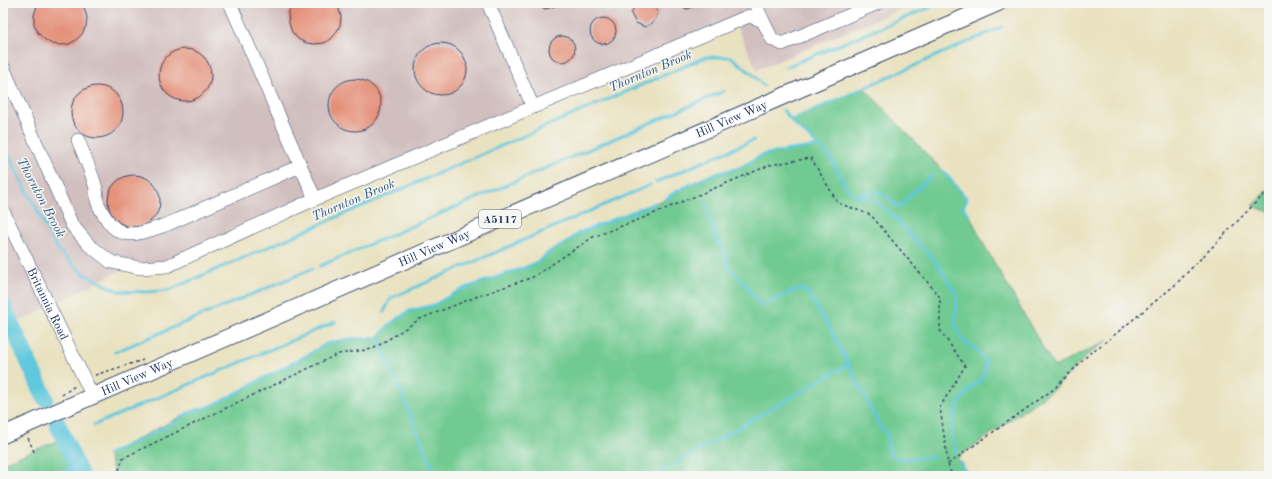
<svg xmlns="http://www.w3.org/2000/svg" width="1272" height="479" font-family="'Old Standard TT',serif">
  <rect width="100%" height="100%" fill="#f6f6f2"/>
  <filter id="ink" filterUnits="userSpaceOnUse"><feTurbulence type="fractalNoise" baseFrequency=".025" numOctaves="2"/><feDisplacementMap in="SourceGraphic" scale="8" xChannelSelector="R" yChannelSelector="G"/><feConvolveMatrix kernelMatrix="1 2 1 2 8 2 1 2 1" color-interpolation-filters="sRGB"/></filter>
  <filter id="wash" filterUnits="userSpaceOnUse"><feTurbulence type="fractalNoise" baseFrequency=".012" numOctaves="4" result="noise"/><feDisplacementMap in="SourceGraphic" scale="16" xChannelSelector="R" yChannelSelector="G"/><feGaussianBlur stdDeviation="0.9" result="paint"/><feColorMatrix in="noise" values="0 0 0 0 0 0 0 0 0 0 0 0 0 0 0 0 0 1.4 0 .05"/><feComposite in="paint" operator="in"/></filter>
  <g filter="url(#wash)">
    <rect width="100%" height="100%" fill="#e9e2c0"/>
    <path fill="#d1bfbf" d="M3 3H914L757 70 736 25 195 257 121 270 3 330Z"/>
    <g fill="#71ca91" stroke="#467c78">
      <path d="M864 88 942 170 967 199 963 207 970 216 983 243 1054 367 1107 341 1090 353 1054 389 957 458 968 476H115L108 454 188 413 214 405 311 353 326 344 347 339 378 338 390 324 409 311 434 305 455 293 463 289 529 266 542 259 549 252 568 242 579 233 655 203 666 199 675 192 689 185 711 175 739 168 762 155 777 152 818 146 791 120Z"/>
      <path d="M1269 189V212L1253 206Z"/>
      <path d="M64 438 81 476H3V463Z"/>
    </g>
    <g fill="none" stroke-linecap="round" stroke-linejoin="round">
      <g stroke="#61c8dd" stroke-width="3">
        <path d="M786 67 931 7"/>
        <path d="M783 110 795 125 829 155 847 189 855 195 867 198 879 204 894 217 939 266 957 295 955 323 959 335 968 345 979 352 986 362 985 371 981 380 970 388 959 403 952 424V436L956 452"/>
        <path d="M791 120 1002 27"/>
        <path d="M3 144 44 224 58 250 85 275 118 291 148 292 169 290 706 57H731L751 73 764 86"/>
        <path d="M942 170 967 199 963 207 970 216"/>
        <path d="M656 182 754 140"/>
        <path d="M857 195C878 189 881 190 896 206H901L915 190 934 175"/>
        <path d="M666 199 675 192 689 185 711 175 739 168 762 155 777 152 819 146"/>
        <path d="M706 205 716 238 726 255 728 267 743 282 761 305C777 303 789 287 806 290L832 332 880 427 887 434 888 449 894 457 900 459 934 457"/>
        <path d="M320 266 724 91"/>
        <path d="M384 312 391 298 650 185"/>
        <path d="M115 352 312 269"/>
        <path d="M94 425 335 322"/>
        <path d="M108 454 175 423 188 413 214 405 311 353 326 344 347 339 378 338"/>
        <path d="M961 463 968 476"/>
        <path d="M53 476 77 466"/>
        <path d="M436 476 378 338 390 324 409 311 434 305 455 293 463 289 529 266 542 259 549 252 568 242 579 233 655 203"/>
        <path d="M654 476 847 365"/>
      </g>
      <g stroke="#61c8dd" stroke-width="17">
        <path d="M3 306 45 398"/>
        <path d="M57 423 81 476"/>
      </g>
    </g>
    <g id="blocks">
      <g fill="#e48f78">
        <path d="M39 3H81L85 10 87 18 86 26 82 34 76 40 69 44 61 45 52 44 44 39 38 33 34 24V15L37 6Z"/>
        <path d="M293 3H336L339 9 341 17 340 25 336 33 331 39 324 43 315 44 306 43 298 39 292 32 289 23 288 14Z"/>
        <path d="M534 3H560L559 5 545 9Z"/>
        <path d="M638 3 653 4 658 13 654 22 645 27 636 23 631 14 635 5Z"/>
        <path d="M677 3H698L697 5 688 9 678 6Z"/>
        <circle cx="603" cy="31" r="13"/>
        <circle cx="562" cy="49" r="13"/>
        <circle cx="441" cy="69" r="26"/>
        <circle cx="185" cy="75" r="26"/>
        <circle cx="355" cy="105" r="26"/>
        <circle cx="97" cy="112" r="26"/>
        <circle cx="134" cy="201" r="26"/>
      </g>
    </g>
  </g>
  <g filter="url(#ink)">
    <use href="#blocks" fill-opacity="0" stroke="#3a4a6d" stroke-width="1"/>
    <g fill="none" stroke-linecap="round" stroke-linejoin="round">
      <defs>
        <g id="minor">
          <path d="M230 3 315 199"/>
          <path d="M488 3 533 107"/>
          <path d="M755 3 763 21"/>
          <path d="M3 67 72 225 89 245 111 262 140 268 167 266 315 199 749 16 763 21 772 39 782 44 878 3"/>
          <path d="M78 140C84 155 92 173 96 189 97 193 96 197 97 201 99 207 102 212 106 218 121 244 145 232 168 224L300 166"/>
          <path id="s1" d="M3 211 93 397"/>
        </g>
        <g id="major">
          <path id="s2" d="M3 435 998 3"/>
        </g>
      </defs>
      <use href="#minor" stroke="#3a4a6d" stroke-width="14"/>
      <use href="#major" stroke="#3a4a6d" stroke-width="18"/>
      <g stroke="#3a4a6d" stroke-width="1.5" stroke-dasharray="3 3" stroke-linecap="butt">
        <path d="M95 375 143 360"/>
        <path d="M62 395 76 385"/>
        <path d="M28 438 35 454"/>
        <path d="M948 464 1054 389 1090 353 1107 341 1175 285 1269 189"/>
        <path d="M117 476 123 458 338 354 373 349 420 319 473 298 533 277 593 237 648 216 770 165 811 158 838 203 871 215 940 297V330L965 366 940 407 948 464 952 476"/>
      </g>
      <use href="#minor" stroke="#fff" stroke-width="13"/>
      <use href="#major" stroke="#fff" stroke-width="16"/>
    </g>
  </g>
  <g text-anchor="middle" stroke-width="3" stroke-linejoin="round" paint-order="stroke">
    <rect fill="#f6f6f2" stroke="#5d6b8a" stroke-width="1" x="479" y="210" width="42" height="18" rx="3"/>
    <g font-size="11" font-weight="bold" fill="#1b2f5e">
      <text x="500" y="223">A5117</text>
    </g>
    <g font-size="12" fill="#1b2f5e" stroke="#f6f6f2">
      <text dy="4" stroke="none"><textPath href="#s2" startOffset="794">Hill View Way</textPath></text>
      <text dy="4" stroke="none"><textPath href="#s2" startOffset="470">Hill View Way</textPath></text>
      <text dy="4" stroke="none"><textPath href="#s1" startOffset="103">Britannia Road</textPath></text>
      <text dy="4" stroke="none"><textPath href="#s2" startOffset="146">Hill View Way</textPath></text>
    </g>
    <g font-size="13" font-style="italic" fill="#2c557e" stroke="#f6f6f2">
      <text transform="translate(650 70) rotate(-23)" y="5">Thornton Brook</text>
      <text transform="translate(42 197) rotate(62)" y="5">Thornton Brook</text>
      <text transform="translate(353 199) rotate(-23)" y="5">Thornton Brook</text>
    </g>
  </g>
  <rect width="1272" height="479" fill="none" stroke="#f6f6f2" stroke-width="16"/>
</svg>
